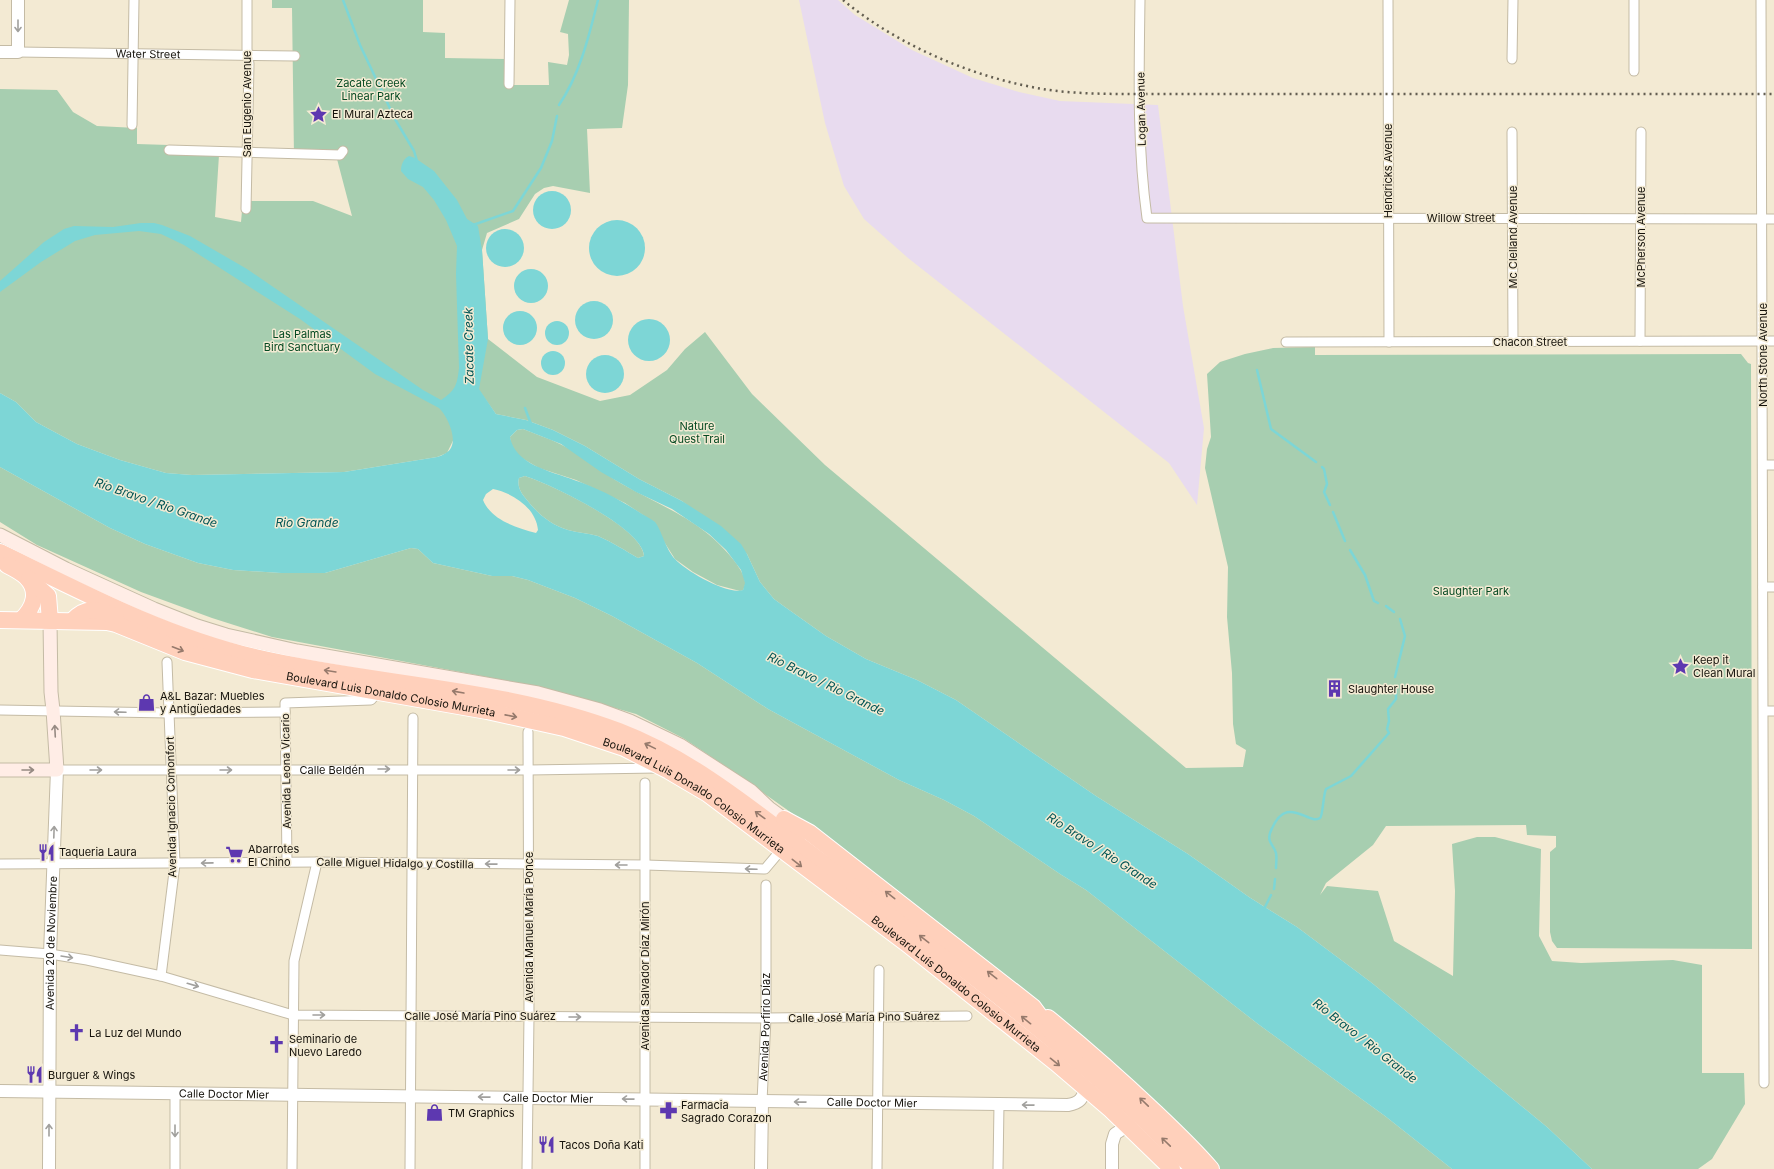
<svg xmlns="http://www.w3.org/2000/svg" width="1774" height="1169" font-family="Inter,sans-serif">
  <rect width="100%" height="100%" fill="#f3ead3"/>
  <path fill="#e8dbef" d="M799 0H838L855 15 912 50 973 78 1019 92 1060 101 1158 105 1183 306 1204 428 1197 505 1169 463 908 258 864 219 844 186 825 123Z"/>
  <g fill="#a7ceb0">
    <path d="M272 0H423V32L445 33V58L505 59V85H549L548 62 567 65 569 55 568 34 560 32 569 0H629L628 85 622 128 587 129 590 193 553 186 544 188 535 194 519 219 487 233 482 250 488 339 537 377 600 401 630 395 667 370 685 349 705 332 752 394 825 465 1186 768 1243 767 1246 750 1236 744 1233 724 1232 673 1227 617 1228 567 1205 468 1207 449 1211 437 1207 374 1220 362 1245 354 1273 348 1315 347V355L1741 354 1748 363 1751 364 1752 949 1557 948 1552 941 1550 932V852L1556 847V836L1527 835 1526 825 1386 826 1373 845 1326 883 1320 895 1327 886 1378 891 1394 941 1453 976 1455 891 1452 844 1477 837H1495L1541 849 1539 936 1552 961 1581 963 1673 960 1702 965V1073H1744L1745 1104 1712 1159 1698 1169H1592L1547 1127 1468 1062 1372 983 1297 927 1249 897 1188 854 1096 796 956 700 917 680 866 659 826 636 785 607 774 599 760 582 747 554 682 501 639 479 585 446 553 430 526 420 496 414 478 389 447 453 437 457 344 472 192 475 166 473 120 460 77 444 36 422 16 402 0 393V89L57 90 73 112 97 126 137 128V144L169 145V152L219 155 215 217 241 222 242 211H250V201H313L352 216 337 159 294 157 292 8H272Z"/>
    <path d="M523 429C535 434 548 438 560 444 581 454 601 472 622 484 666 509 703 520 736 563 741 571 749 581 743 590L740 591 717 585 693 572 675 559 663 540 655 523 625 503 576 480 539 468 520 457 511 446 510 437 517 430Z"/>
    <path d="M0 467 110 528 145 544 198 563 233 570 281 573H325L411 548 418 549 433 563 492 576H512L528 580 575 598 612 616 697 663 768 709 899 780 944 800 974 816 1060 874 1086 890 1258 1024 1385 1116 1452 1169H1219L851 855 731 770 683 738 636 714 541 687 272 637 212 618 141 592 37 545 0 522Z"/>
    <path d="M525 476C550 484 642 527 644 556L638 558C624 550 614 543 598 536 588 533 578 533 568 530 551 525 538 514 527 500 521 493 517 487 519 478Z"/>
  </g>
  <g fill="#7dd6d6" fill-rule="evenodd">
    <path d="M409 156 415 158 434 171 457 200 467 219 478 226 482 250 488 339 479 389 496 414 526 420 553 430 585 446 639 479 682 501 721 526 741 544 747 554 760 582 774 599 785 607 826 636 866 659 917 680 956 700 1096 796 1188 854 1249 897 1297 927 1372 983 1468 1062 1547 1127 1592 1169H1452L1385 1116 1258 1024 1086 890 1060 874 974 816 944 800 899 780 768 709 697 663 612 616 575 598 528 580 512 576H492L433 563 418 549 411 548 325 573H281L233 570 198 563 145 544 110 528 0 467V393L16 402 36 422 77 444 120 460 166 473 192 475 344 472 437 457C440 456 443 455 446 453 461 444 448 417 439 408L375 374 300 319 184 245 161 234 139 231 95 235 75 241 41 262 0 292V281L44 242 64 229 74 226 113 227 141 223H154L162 225 190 236 247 269 423 390 441 400C456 390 457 385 459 368L456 274 457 246 446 220 434 200 423 187 408 179 401 171C401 165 403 159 409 156ZM523 429 561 444 601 472 636 492 672 509 709 534 726 550 741 570 745 583 743 590C727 595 686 571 675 559 666 550 661 529 655 522 651 519 646 516 642 514 621 500 598 488 574 480 551 471 515 465 510 437L517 430ZM525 476C550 484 643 528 644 556L638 558C624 550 614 543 598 536 588 533 578 533 568 530 551 525 538 514 527 500 521 493 517 487 519 478ZM493 489C513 493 536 508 538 530L536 533C517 528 491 520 483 500L486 494Z"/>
    <circle cx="552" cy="210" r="19"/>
    <circle cx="617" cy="248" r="28"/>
    <circle cx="505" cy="248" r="19"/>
    <circle cx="531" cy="286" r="17"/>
    <circle cx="594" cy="320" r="19"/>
    <circle cx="520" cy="328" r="17"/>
    <circle cx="649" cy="340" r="21"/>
    <circle cx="557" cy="333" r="12"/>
    <circle cx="553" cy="363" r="12"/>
    <circle cx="605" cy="374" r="19"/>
  </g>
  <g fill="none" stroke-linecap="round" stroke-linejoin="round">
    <g stroke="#7dd6d6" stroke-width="2.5">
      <path d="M343 0 360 45 395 119 414 151 417 161"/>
      <path d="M559 105C580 74 589 36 598 0"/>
      <path d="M473 225 513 211 541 168 552 141 557 116"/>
      <path d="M1257 370 1271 429 1316 462"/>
      <path d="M525 408 531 424"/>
      <path d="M1322 467 1324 469 1327 484 1324 492 1330 505"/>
      <path d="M1333 512 1345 541"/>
      <path d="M1350 550 1365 575 1374 601 1378 603"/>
      <path d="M1386 606 1394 612"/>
      <path d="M1395 677 1405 636 1400 619"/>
      <path d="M1276 868C1276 863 1277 858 1276 853 1274 845 1267 843 1270 833 1286 791 1308 826 1320 818 1323 816 1323 795 1326 789L1351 776 1389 733 1387 729 1389 721 1388 709 1396 699V686"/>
      <path d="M1274 889 1275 879"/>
      <path d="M1264 909 1271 895"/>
    </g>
    <defs>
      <g id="minor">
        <path d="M1140 0C1139 72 1137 146 1147 218L1774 219"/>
        <path d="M1388 0 1389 342"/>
        <path d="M1761 0 1764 1083"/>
        <path id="s1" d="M18 52 295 56"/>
        <path d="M1512 59 1513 0"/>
        <path d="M1634 71V0"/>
        <path d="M509 84 510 0"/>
        <path d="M132 125 134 0"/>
        <path d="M1512 132 1513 342"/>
        <path d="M169 150 340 155 343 151"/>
        <path d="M246 209 249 64 247 49V0"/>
        <path d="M1640 341 1641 132"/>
        <path d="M1286 342 1774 341"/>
        <path d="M1763 465H1774"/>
        <path d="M1763 587H1774"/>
        <path d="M0 710 169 713 285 712"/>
        <path d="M1764 711H1774"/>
        <path id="s2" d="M57 770H529L657 768"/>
        <path d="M287 862 285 703 371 700 378 692"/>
        <path d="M0 864 317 862 646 865 765 869 781 850"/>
        <path d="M0 950 50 954 87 960 161 976 293 1015 766 1018 967 1016"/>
        <path d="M161 976 175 864 167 662"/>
        <path id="s3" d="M762 1101 766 1018V885"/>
        <path d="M175 1169V1093"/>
        <path d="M292 1169 294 961 317 862"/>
        <path d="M410 1169 413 718"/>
        <path d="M527 1169 529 1016 528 732"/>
        <path d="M645 1169V783"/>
        <path d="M877 1169 879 970"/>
        <path d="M998 1169 999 1104"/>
      </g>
      <g id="tertiary">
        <path d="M0 52H18V0"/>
        <path id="s4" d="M0 1091 1068 1105C1080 1103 1082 1099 1086 1088"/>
        <path id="s5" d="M49 1169 50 954 57 770"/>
        <path d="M761 1169 762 1101"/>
        <path d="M1112 1169V1144L1115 1134 1127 1126"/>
      </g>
      <g id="secondary">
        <path d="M0 535 66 569 154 609 197 626 226 635 297 651 538 693 600 710 630 721 680 745 751 791 769 808 784 819 790 826"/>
        <path d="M0 770H57L53 710 51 692 50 621"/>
      </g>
      <g id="trunk">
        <path d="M0 552C82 592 165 636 255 657 375 685 503 687 619 731 695 760 758 814 822 862 923 937 1025 1014 1119 1097 1145 1120 1169 1145 1194 1169"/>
        <path d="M7 565C13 568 21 572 26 577 40 591 34 608 21 620"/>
        <path d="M29 579 48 596 50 621"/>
        <path id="s6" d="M0 620 107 622 116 624 185 652 253 670 487 711 564 728 624 748 669 771 708 794 906 943 1056 1063 1111 1110 1172 1169"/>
        <path d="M72 621C87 605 97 610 116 616"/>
        <path d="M784 819 810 833 1033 1007 1053 1034"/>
        <path d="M1048 1018C1085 1048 1121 1080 1156 1113 1175 1131 1194 1149 1211 1169"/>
      </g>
    </defs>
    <use href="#minor" stroke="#c4bba5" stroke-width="11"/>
    <use href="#tertiary" stroke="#c4bba5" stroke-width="14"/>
    <use href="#secondary" stroke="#c4bba5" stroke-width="15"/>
    <use href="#trunk" stroke="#fff" stroke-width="18"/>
    <use href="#minor" stroke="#fff" stroke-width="9"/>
    <use href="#tertiary" stroke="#fff" stroke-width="12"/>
    <use href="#secondary" stroke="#ffede6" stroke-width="13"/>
    <use href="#trunk" stroke="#ffd0bb" stroke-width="16"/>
    <path stroke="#635e51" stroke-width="2.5" stroke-dasharray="2 4" stroke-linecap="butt" d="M843 0C900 47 977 79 1049 90 1079 94 1110 94 1140 94H1774"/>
  </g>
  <defs><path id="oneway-shaft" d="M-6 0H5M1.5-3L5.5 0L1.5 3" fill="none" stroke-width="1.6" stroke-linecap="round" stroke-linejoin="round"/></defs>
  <g stroke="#a1a09d">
    <use href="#oneway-shaft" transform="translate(18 26) rotate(90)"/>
    <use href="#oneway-shaft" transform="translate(120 712) rotate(-178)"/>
    <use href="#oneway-shaft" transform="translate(384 769)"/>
    <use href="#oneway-shaft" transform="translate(96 770)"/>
    <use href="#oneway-shaft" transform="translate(226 770)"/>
    <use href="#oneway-shaft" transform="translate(514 770)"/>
    <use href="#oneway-shaft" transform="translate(54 832) rotate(-88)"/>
    <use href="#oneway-shaft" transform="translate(207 863) rotate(179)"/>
    <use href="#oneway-shaft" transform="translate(491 864) rotate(-179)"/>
    <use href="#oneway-shaft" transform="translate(621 865) rotate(-180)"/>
    <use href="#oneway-shaft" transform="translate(751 869) rotate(-178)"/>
    <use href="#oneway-shaft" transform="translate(67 957) rotate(9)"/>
    <use href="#oneway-shaft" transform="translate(193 985) rotate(16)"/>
    <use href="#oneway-shaft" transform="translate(319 1015)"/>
    <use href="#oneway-shaft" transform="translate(575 1017)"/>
    <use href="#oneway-shaft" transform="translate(484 1097) rotate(-179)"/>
    <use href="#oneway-shaft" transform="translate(628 1099) rotate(-179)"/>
    <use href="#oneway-shaft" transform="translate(800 1102) rotate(-179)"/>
    <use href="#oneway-shaft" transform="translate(1028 1105) rotate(-179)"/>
    <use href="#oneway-shaft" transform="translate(49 1130) rotate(-90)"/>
    <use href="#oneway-shaft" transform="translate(175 1131) rotate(90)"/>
  </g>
  <g stroke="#967a6c">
    <use href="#oneway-shaft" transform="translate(178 649) rotate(21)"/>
    <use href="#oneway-shaft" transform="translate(330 671) rotate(-171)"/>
    <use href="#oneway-shaft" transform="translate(458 692) rotate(-170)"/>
    <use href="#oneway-shaft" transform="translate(511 716) rotate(11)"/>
    <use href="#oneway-shaft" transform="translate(650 746) rotate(-154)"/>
    <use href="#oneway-shaft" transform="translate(760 815) rotate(-144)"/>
    <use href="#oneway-shaft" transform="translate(797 863) rotate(38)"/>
    <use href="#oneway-shaft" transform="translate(890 895) rotate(-142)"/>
    <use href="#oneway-shaft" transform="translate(924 939) rotate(-142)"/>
    <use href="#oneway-shaft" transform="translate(992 975) rotate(-142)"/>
    <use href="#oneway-shaft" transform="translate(1026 1020) rotate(-141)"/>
    <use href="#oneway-shaft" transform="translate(1055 1062) rotate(39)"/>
    <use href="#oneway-shaft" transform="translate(1144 1102) rotate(-136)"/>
    <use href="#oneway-shaft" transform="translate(1166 1142) rotate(-136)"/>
  </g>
  <g stroke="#968a83">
    <use href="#oneway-shaft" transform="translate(55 731) rotate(-93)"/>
    <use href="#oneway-shaft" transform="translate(28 770)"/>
  </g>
  <defs>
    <symbol id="sight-bare" viewBox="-9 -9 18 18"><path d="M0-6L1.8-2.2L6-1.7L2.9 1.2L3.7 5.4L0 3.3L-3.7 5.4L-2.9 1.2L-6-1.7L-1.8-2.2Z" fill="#5d38b0" stroke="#f3ead3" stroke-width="2.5" paint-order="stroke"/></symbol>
    <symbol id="building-bare" viewBox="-9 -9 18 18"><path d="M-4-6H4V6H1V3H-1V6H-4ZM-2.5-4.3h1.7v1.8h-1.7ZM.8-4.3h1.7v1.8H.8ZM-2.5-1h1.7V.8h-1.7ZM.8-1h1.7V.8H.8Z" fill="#5d38b0" stroke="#f3ead3" stroke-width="2.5" paint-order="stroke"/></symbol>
    <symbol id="shop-bare" viewBox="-9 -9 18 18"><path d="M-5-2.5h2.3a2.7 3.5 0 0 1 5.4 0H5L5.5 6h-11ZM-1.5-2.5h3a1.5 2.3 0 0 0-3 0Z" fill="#5d38b0" stroke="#f3ead3" stroke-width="2.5" paint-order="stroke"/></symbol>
    <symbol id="restaurant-bare" viewBox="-9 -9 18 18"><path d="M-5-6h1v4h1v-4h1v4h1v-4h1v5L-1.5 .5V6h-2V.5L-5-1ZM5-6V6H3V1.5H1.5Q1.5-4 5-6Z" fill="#5d38b0" stroke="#f3ead3" stroke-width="2.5" paint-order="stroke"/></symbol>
    <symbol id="supermarket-bare" viewBox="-9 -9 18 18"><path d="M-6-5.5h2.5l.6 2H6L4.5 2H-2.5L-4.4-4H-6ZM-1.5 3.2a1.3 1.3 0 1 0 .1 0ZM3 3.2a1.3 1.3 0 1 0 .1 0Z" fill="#5d38b0" stroke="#f3ead3" stroke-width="2.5" paint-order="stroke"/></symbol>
    <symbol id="church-bare" viewBox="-9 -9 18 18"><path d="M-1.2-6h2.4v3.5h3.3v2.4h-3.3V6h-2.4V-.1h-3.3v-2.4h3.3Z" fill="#5d38b0" stroke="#f3ead3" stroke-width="2.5" paint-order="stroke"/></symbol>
    <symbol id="pharmacy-bare" viewBox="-9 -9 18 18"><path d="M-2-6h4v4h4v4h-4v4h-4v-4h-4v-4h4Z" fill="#5d38b0" stroke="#f3ead3" stroke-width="2.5" paint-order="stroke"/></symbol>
  </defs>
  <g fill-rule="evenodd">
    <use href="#sight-bare" x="306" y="102" width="25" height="25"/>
    <use href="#sight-bare" x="1668" y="654" width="25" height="25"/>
    <use href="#building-bare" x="1322" y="676" width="25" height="25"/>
    <use href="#shop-bare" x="134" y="690" width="25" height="25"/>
    <use href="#restaurant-bare" x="34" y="840" width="25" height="25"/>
    <use href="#supermarket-bare" x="222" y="842" width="25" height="25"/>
    <use href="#church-bare" x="64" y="1020" width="25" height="25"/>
    <use href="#church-bare" x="264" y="1032" width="25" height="25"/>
    <use href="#restaurant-bare" x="22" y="1062" width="25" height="25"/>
    <use href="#pharmacy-bare" x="656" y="1098" width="25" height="25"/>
    <use href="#shop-bare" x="422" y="1100" width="25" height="25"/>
    <use href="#restaurant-bare" x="534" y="1132" width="25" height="25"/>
  </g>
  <g text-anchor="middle" stroke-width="3" stroke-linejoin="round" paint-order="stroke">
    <g font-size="11" fill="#15120b" stroke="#f3ead3">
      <text dy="4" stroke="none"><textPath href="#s1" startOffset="130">Water Street</textPath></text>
      <text transform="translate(247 104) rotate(-90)" y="4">San Eugenio Avenue</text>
      <text transform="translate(1141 109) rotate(-91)" y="4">Logan Avenue</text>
      <text transform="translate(1388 171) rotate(-90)" y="4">Hendricks Avenue</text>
      <text x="1461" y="222">Willow Street</text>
      <text transform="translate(1513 237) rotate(-90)" y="4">Mc Clelland Avenue</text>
      <text transform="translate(1641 237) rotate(-90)" y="4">McPherson Avenue</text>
      <text x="1530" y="346">Chacon Street</text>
      <text transform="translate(1763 355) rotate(-90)" y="4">North Stone Avenue</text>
      <text dy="4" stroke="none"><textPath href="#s6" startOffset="401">Boulevard Luis Donaldo Colosio Murrieta</textPath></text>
      <text dy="4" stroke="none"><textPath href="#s2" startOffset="275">Calle Beldén</textPath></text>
      <text transform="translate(286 771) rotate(-91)" y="4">Avenida Leona Vicario</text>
      <text dy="4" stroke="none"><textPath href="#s6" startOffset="725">Boulevard Luis Donaldo Colosio Murrieta</textPath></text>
      <text transform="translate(171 807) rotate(-91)" y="4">Avenida Ignacio Comonfort</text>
      <text transform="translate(395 863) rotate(1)" y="4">Calle Miguel Hidalgo y Costilla</text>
      <text transform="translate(529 927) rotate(-90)" y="4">Avenida Manuel María Ponce</text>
      <text dy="4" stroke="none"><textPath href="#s5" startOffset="226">Avenida 20 de Noviembre</textPath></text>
      <text transform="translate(645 976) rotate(-90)" y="4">Avenida Salvador Díaz Mirón</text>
      <text dy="4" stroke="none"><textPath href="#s6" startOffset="1049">Boulevard Luis Donaldo Colosio Murrieta</textPath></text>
      <text x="480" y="1020">Calle José María Pino Suárez</text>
      <text transform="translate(864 1017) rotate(-1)" y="4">Calle José María Pino Suárez</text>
      <text dy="4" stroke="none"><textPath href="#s3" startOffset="74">Avenida Porfirio Díaz</textPath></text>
      <text dy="4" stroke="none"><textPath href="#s4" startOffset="224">Calle Doctor Mier</textPath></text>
      <text dy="4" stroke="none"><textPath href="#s4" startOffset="548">Calle Doctor Mier</textPath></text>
      <text dy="4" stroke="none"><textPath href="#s4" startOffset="872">Calle Doctor Mier</textPath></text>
    </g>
    <g font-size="11" fill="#044921" stroke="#f3ead3">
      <text x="371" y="87">Zacate Creek<tspan x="371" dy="13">Linear Park</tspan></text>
      <text x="302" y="338">Las Palmas<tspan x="302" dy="13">Bird Sanctuary</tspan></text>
      <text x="697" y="430">Nature<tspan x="697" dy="13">Quest Trail</tspan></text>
      <text x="1471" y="595">Slaughter Park</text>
    </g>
    <g font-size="11" fill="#15120b" stroke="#f3ead3" text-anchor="start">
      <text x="332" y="118">El Mural Azteca</text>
      <text x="1693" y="664">Keep it<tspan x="1693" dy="13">Clean Mural</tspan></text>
      <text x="1348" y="693">Slaughter House</text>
      <text x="160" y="700">A&amp;L Bazar: Muebles<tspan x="160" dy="13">y Antigüedades</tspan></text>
      <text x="248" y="853">Abarrotes<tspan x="248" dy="13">El Chino</tspan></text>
      <text x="59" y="856">Taqueria Laura</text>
      <text x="89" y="1037">La Luz del Mundo</text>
      <text x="289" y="1043">Seminario de<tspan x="289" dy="13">Nuevo Laredo</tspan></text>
      <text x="48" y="1079">Burguer &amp; Wings</text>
      <text x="681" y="1109">Farmacia<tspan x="681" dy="13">Sagrado Corazon</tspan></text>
      <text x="448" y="1117">TM Graphics</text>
      <text x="559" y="1149">Tacos Doña Kati</text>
    </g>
    <g font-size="12" font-style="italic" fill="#055" stroke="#f3ead3">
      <text transform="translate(469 346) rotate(-91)" y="4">Zacate Creek</text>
      <text transform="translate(156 503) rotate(19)" y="4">Río Bravo / Rio Grande</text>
      <text x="307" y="527">Rio Grande</text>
      <text transform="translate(826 684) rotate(26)" y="4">Río Bravo / Rio Grande</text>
      <text transform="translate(1102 851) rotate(33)" y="4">Río Bravo / Rio Grande</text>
      <text transform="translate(1365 1041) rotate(38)" y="4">Río Bravo / Rio Grande</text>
    </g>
  </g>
</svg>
